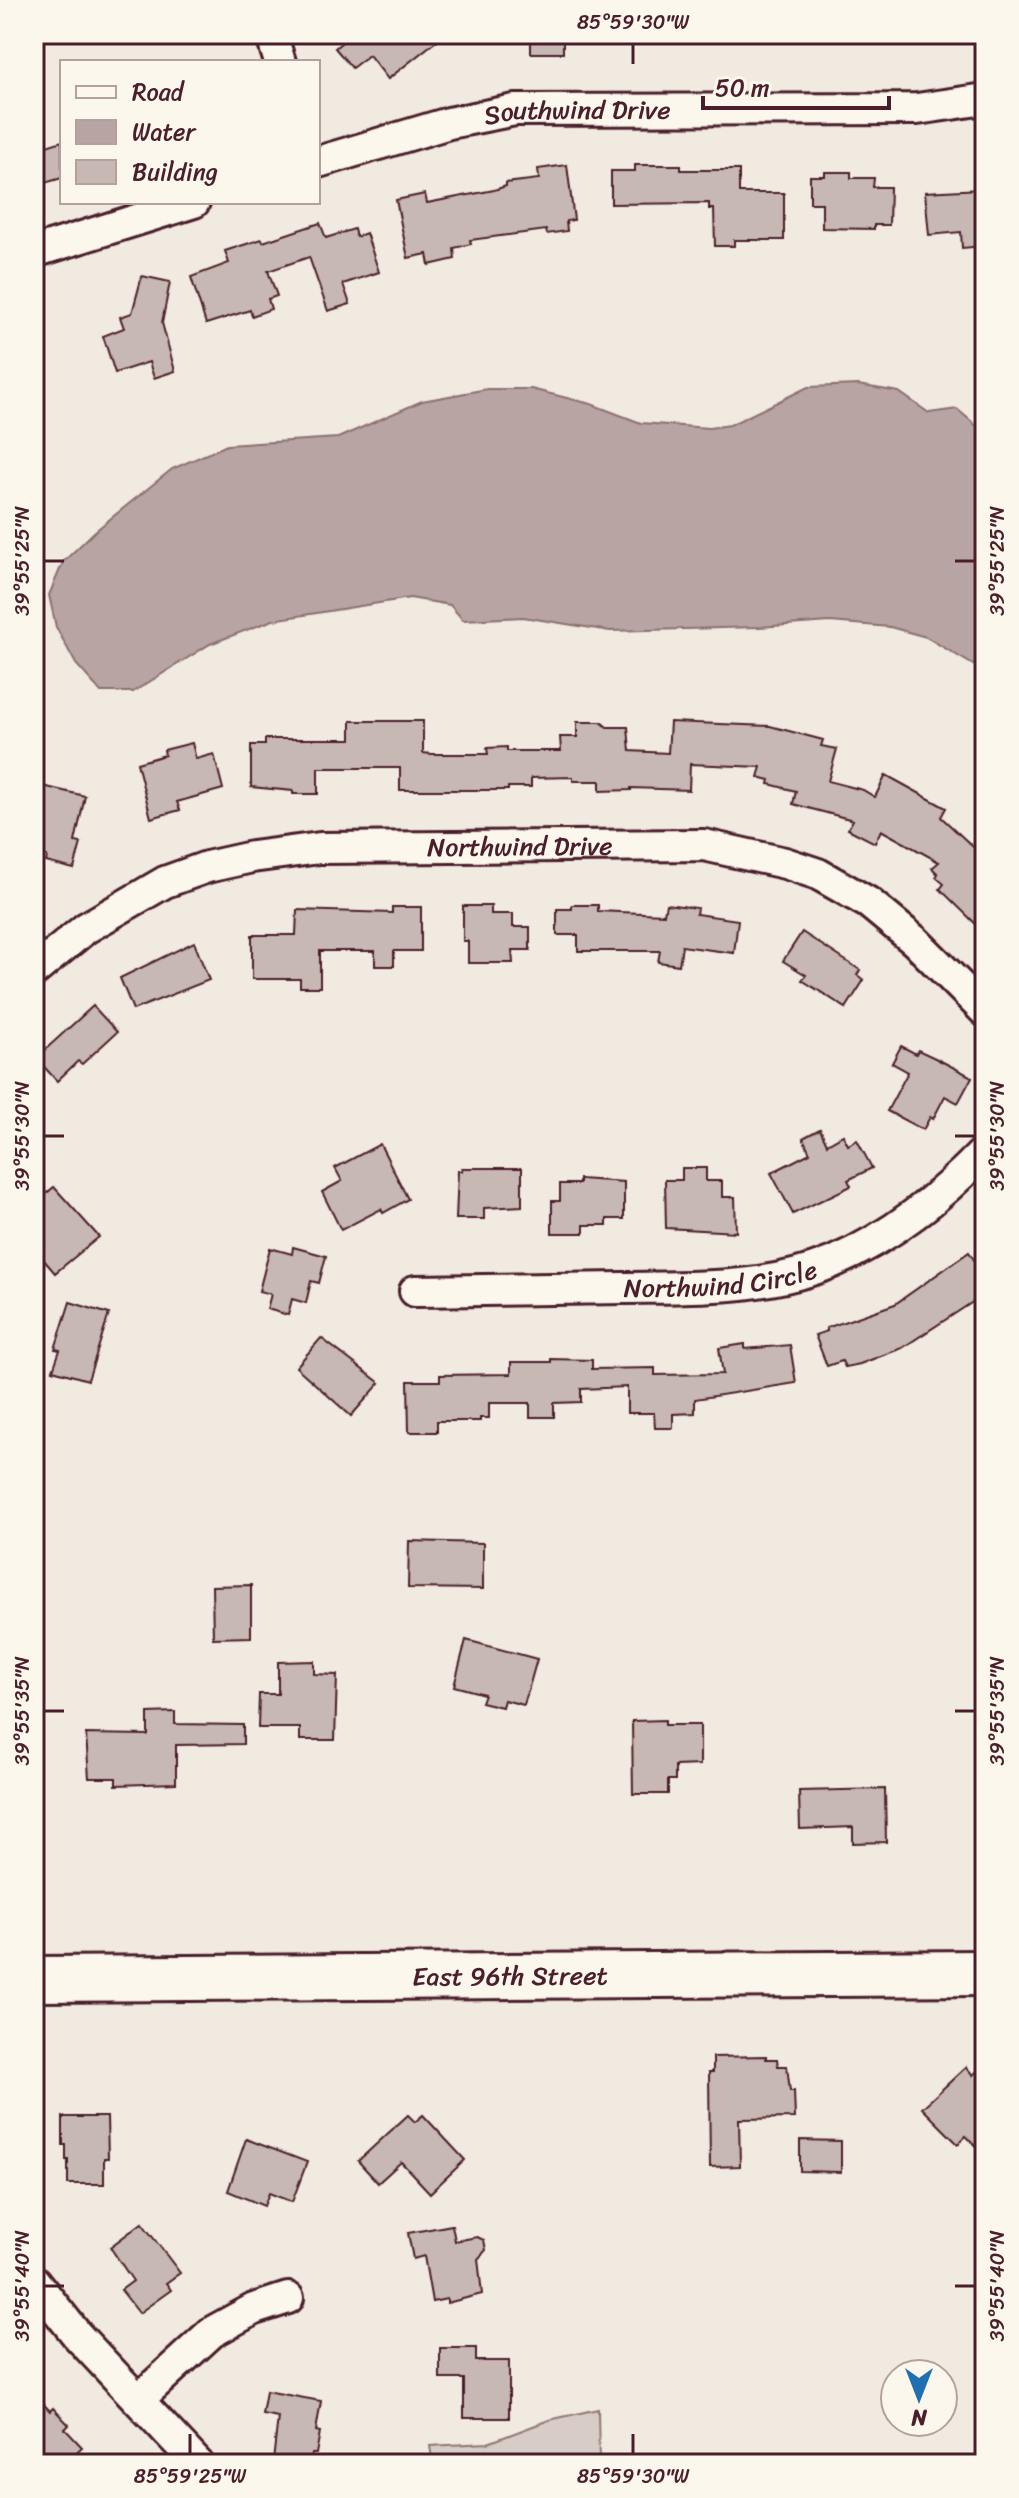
<svg xmlns="http://www.w3.org/2000/svg" width="1019" height="2498" font-family="Sriracha,sans-serif">
  <rect width="100%" height="100%" fill="#f0eae0"/>
  <filter id="ink" filterUnits="userSpaceOnUse"><feTurbulence type="fractalNoise" baseFrequency=".0125" numOctaves="2"/><feDisplacementMap in="SourceGraphic" scale="16" xChannelSelector="R" yChannelSelector="G"/><feConvolveMatrix kernelMatrix="1 2 1 2 8 2 1 2 1" color-interpolation-filters="sRGB"/></filter>
  <g filter="url(#ink)">
    <path fill="#d8ccc6" stroke="#917678" stroke-width="2" d="M598 2409 599 2464H433L430 2446 488 2443 549 2420Z"/>
    <path fill="#b8a4a2" stroke="#8c6f72" stroke-width="2" d="M858 385 899 392 929 413 957 409 985 433V672L926 637 890 627 830 622 759 627 610 631 523 617 463 620 450 605 410 598 273 620 210 644 133 692H101L76 664 56 627 49 595 63 562 94 532 172 469 227 445 338 438 422 401 487 389H531L591 404 641 423 709 428 730 425 808 387Z"/>
    <g fill="#c8b8b3" stroke="#4a1f2b" stroke-width="2">
      <path d="M336 34H445L388 79 369 55 352 68 335 48 342 42Z"/>
      <rect x="531" y="34" width="32" height="19"/>
      <path d="M62 141V178L34 186V150Z"/>
      <path d="M567 165 574 220 566 221 567 231 547 234 546 230 470 240 471 244 454 248 455 259 429 265 427 254 408 258 396 200 425 194 427 203 494 190 506 186V183L539 179 538 169Z"/>
      <path d="M635 165H681V170H739V193H784V240H734V246H715L714 209H709V203L611 204V171H635Z"/>
      <path d="M825 172H851V178H874L873 187H890L889 225H874V229L822 228V203H810V176H825Z"/>
      <path d="M981 189V192H985V227H981L983 246 962 248 961 232 929 235 925 192Z"/>
      <path d="M320 223 326 238 354 229 356 237 366 233 379 272 343 284 350 304 328 311 309 257 268 271 277 296 268 299 271 309 252 316 250 310 206 324 191 277 229 263 225 251 262 239 263 242Z"/>
      <path d="M142 276 170 282 162 323 175 371 154 378 149 362 115 373 103 336 124 328 120 317 132 313Z"/>
      <path d="M351 721H423V753L432 754H488L487 748 507 747V751H561L560 737H577V722H601L607 727H628L630 751 668 753 670 722 770 726 823 740 821 746 837 749 828 781 863 790 875 797 886 775 946 808 941 817 985 858V933L940 889 944 884 936 877 938 874 932 868 939 862 881 830 875 843 848 829 853 820 793 804 796 791 769 784 770 780 758 777 761 767 690 764 689 790 631 788V790L600 791V781H573V777L531 778V787H508V790H400V768H318V794H293V791L251 787V745H265V739H351Z"/>
      <path d="M192 743 196 759 214 754 223 789 177 802 180 810 151 818 137 763 165 755 164 750Z"/>
      <path d="M34 784 85 796 75 842 81 843 74 869 46 862 47 856 34 853Z"/>
      <path d="M666 904 697 908 696 914 738 920 734 953 682 946 679 965 658 962 660 951H578V935H557V909H572V905H598V911L664 914Z"/>
      <path d="M463 906H491V914H513V927H530V950H512L513 963H468V941H463Z"/>
      <path d="M392 907H421V951H394V966H375V951H320V987H300V979H252V935H296L297 910 392 913Z"/>
      <path d="M802 932 860 970 857 975 864 980 846 1008 802 980 806 975 783 961Z"/>
      <path d="M194 942 209 980 133 1010 120 978Z"/>
      <path d="M93 1006 117 1032 82 1064 78 1061 57 1081 36 1058Z"/>
      <path d="M901 1046 916 1054 918 1050 935 1058 972 1077 958 1103 945 1096 933 1119 930 1117 923 1130 887 1111 908 1072 892 1063Z"/>
      <path d="M820 1129 827 1144 843 1135 848 1145 857 1140 872 1168 848 1180 851 1186 793 1214 771 1173 810 1153 803 1138Z"/>
      <path d="M380 1144 408 1199 383 1213 381 1209 341 1230 322 1192 342 1181 335 1168Z"/>
      <path d="M462 1168H522V1206L484 1208V1219H456L458 1171H462Z"/>
      <path d="M682 1168H706V1181H722V1197H735L736 1232 666 1228 665 1180H682Z"/>
      <path d="M579 1179 624 1182V1219H607V1225H584V1233H552V1201H560V1184H579Z"/>
      <path d="M54 1187 99 1237 55 1273 37 1252 45 1245 34 1231V1204Z"/>
      <path d="M293 1247 326 1256 319 1283 311 1281 306 1303 292 1299 288 1315 267 1309 271 1294 259 1291 270 1248 292 1254Z"/>
      <path d="M969 1252 985 1277V1294L902 1348 860 1364 845 1367 842 1361 827 1366 815 1335 827 1331 826 1328 895 1304Z"/>
      <path d="M70 1302 109 1314 88 1380 53 1370 60 1350 55 1349Z"/>
      <path d="M321 1338 380 1383 351 1416 296 1367Z"/>
      <path d="M745 1344V1349L790 1345 796 1383 695 1399V1413L673 1414V1428H655L654 1413H627V1387L581 1389V1402L554 1403V1417H530V1403H489V1418H480V1421H437V1432H409L408 1381H440V1375L511 1374V1362H551V1359L592 1360V1369L655 1368V1375L723 1374 719 1348Z"/>
      <path d="M409 1541 483 1543V1589L408 1588Z"/>
      <path d="M251 1585V1637L213 1638 212 1586Z"/>
      <path d="M466 1640 537 1659 524 1705 504 1700 502 1707 481 1702 484 1694 454 1686Z"/>
      <path d="M314 1661V1674L337 1675 335 1740H300V1728H258L259 1694H278V1662Z"/>
      <path d="M175 1712V1724L243 1725V1744L176 1745V1783L116 1785V1778H89L86 1734 148 1735V1713Z"/>
      <path d="M665 1720V1725H700V1765L675 1766V1780H668V1794H633L632 1721Z"/>
      <path d="M885 1789 886 1842 853 1843V1827L800 1829 799 1791Z"/>
      <path d="M766 2056V2059H777L778 2066H787L790 2091H794L795 2118 739 2119 740 2166 710 2167 709 2072H713V2057Z"/>
      <path d="M985 2064V2154L966 2136 958 2144 922 2108 966 2067 973 2075Z"/>
      <path d="M408 2115 415 2122 423 2115 465 2160 430 2193 401 2162 378 2183 358 2161Z"/>
      <path d="M63 2117H107L108 2158H104V2184H68V2160H66V2145H63Z"/>
      <path d="M246 2139 307 2162 292 2202 269 2193 264 2206 228 2191Z"/>
      <path d="M800 2140 841 2141V2172L800 2171Z"/>
      <path d="M142 2223 180 2273 166 2283 171 2290 139 2313 121 2290 133 2281 110 2247Z"/>
      <path d="M452 2225 455 2241 477 2237 484 2240 486 2250 478 2259 482 2294 447 2303V2299L432 2302 424 2256 413 2259 408 2233Z"/>
      <path d="M440 2348H476V2361H509V2418H464V2379H440Z"/>
      <path d="M266 2391 321 2401 316 2431 320 2432 316 2454H312L311 2464 273 2461 278 2417 262 2414Z"/>
      <path d="M34 2394 50 2411 53 2408 69 2425 65 2429 82 2447 64 2464H42L34 2456Z"/>
    </g>
    <g fill="none" stroke-linecap="round" stroke-linejoin="round">
      <defs>
        <g id="minor">
          <path d="M271 34 280 62"/>
          <path id="s1" d="M318 162 449 123 515 110 917 109 985 99"/>
          <path d="M34 252 194 202"/>
          <path id="s2" d="M34 971 86 928 165 882 207 867 252 857 320 848 704 845 785 863 818 874 869 903 915 941 985 1011"/>
          <path id="s3" d="M415 1291C484 1290 553 1289 623 1288 693 1287 767 1290 833 1262 893 1236 940 1197 985 1151"/>
          <path d="M34 2281 77 2335 198 2464"/>
          <path d="M139 2399 212 2332 254 2309 288 2298"/>
        </g>
        <g id="primary">
          <path id="s4" d="M34 1979 985 1973"/>
        </g>
      </defs>
      <use href="#minor" stroke="#4a1f2b" stroke-width="36"/>
      <use href="#primary" stroke="#4a1f2b" stroke-width="50"/>
      <use href="#minor" stroke="#fbf7ec" stroke-width="30"/>
      <use href="#primary" stroke="#fbf7ec" stroke-width="44"/>
    </g>
  </g>
  <path fill="none" stroke="#4a1f2b" stroke-width="3" d="M633 44V64M44 561H64M955 561H975M44 1136H64M955 1136H975M44 1711H64M955 1711H975M44 2286H64M955 2286H975M190 2434V2454M633 2434V2454"/>
  <g text-anchor="middle" stroke-width="6" stroke-linejoin="round" paint-order="stroke">
    <g font-size="26" fill="#4a1f2b" stroke="#fbf7ec">
      <text dy="9" stroke="none"><textPath href="#s1" startOffset="266">Southwind Drive</textPath></text>
      <text dy="9" stroke="none"><textPath href="#s2" startOffset="518">Northwind Drive</textPath></text>
      <text dy="9" stroke="none"><textPath href="#s3" startOffset="306">Northwind Circle</textPath></text>
      <text dy="9" stroke="none"><textPath href="#s4" startOffset="476">East 96th Street</textPath></text>
    </g>
  </g>
  <rect width="1019" height="2498" fill="none" stroke="#fbf7ec" stroke-width="88"/>
  <rect x="60" y="60" width="260" height="144" fill="#fbf7ec" stroke="#b4a19f" stroke-width="2"/>
  <rect x="76" y="86" width="40" height="12" fill="#fbf7ec" stroke="#b4a19f" stroke-width="2"/>
  <text x="132" y="100" font-size="24" fill="#4a1f2b">Road</text>
  <rect x="76" y="120" width="40" height="24" fill="#b8a4a2" stroke="#b4a19f" stroke-width="2"/>
  <text x="132" y="140" font-size="24" fill="#4a1f2b">Water</text>
  <rect x="76" y="160" width="40" height="24" fill="#c8b8b3" stroke="#b4a19f" stroke-width="2"/>
  <text x="132" y="180" font-size="24" fill="#4a1f2b">Building</text>
  <g transform="translate(919 2398) rotate(180)"><circle r="38" fill="#fbf7ec" stroke="#b4a19f" stroke-width="2"/>
  <path d="M0-6L14 30L0 20L-14 30Z" fill="#1f6fb2"/>
  <text y="-12" font-size="22" font-weight="bold" text-anchor="middle" fill="#4a1f2b">N</text>
  </g>
  <path d="M703 96v12h186v-12" fill="none" stroke="#4a1f2b" stroke-width="4"/>
  <text x="715" y="96" font-size="24" fill="#4a1f2b" stroke="#fbf7ec" stroke-width="6" paint-order="stroke">50 m</text>
  <rect x="44" y="44" width="931" height="2410" fill="none" stroke="#4a1f2b" stroke-width="3"/>
  <g font-size="20" text-anchor="middle" fill="#4a1f2b">
    <text x="633" y="29">85°59'30"W</text>
    <text transform="translate(997 561) rotate(-90)" y="7">39°55'25"N</text>
    <text transform="translate(22 561) rotate(-90)" y="7">39°55'25"N</text>
    <text transform="translate(22 1136) rotate(-90)" y="7">39°55'30"N</text>
    <text transform="translate(997 1136) rotate(-90)" y="7">39°55'30"N</text>
    <text transform="translate(22 1711) rotate(-90)" y="7">39°55'35"N</text>
    <text transform="translate(997 1711) rotate(-90)" y="7">39°55'35"N</text>
    <text transform="translate(997 2286) rotate(-90)" y="7">39°55'40"N</text>
    <text transform="translate(22 2286) rotate(-90)" y="7">39°55'40"N</text>
    <text x="190" y="2483">85°59'25"W</text>
    <text x="633" y="2483">85°59'30"W</text>
  </g>
</svg>
